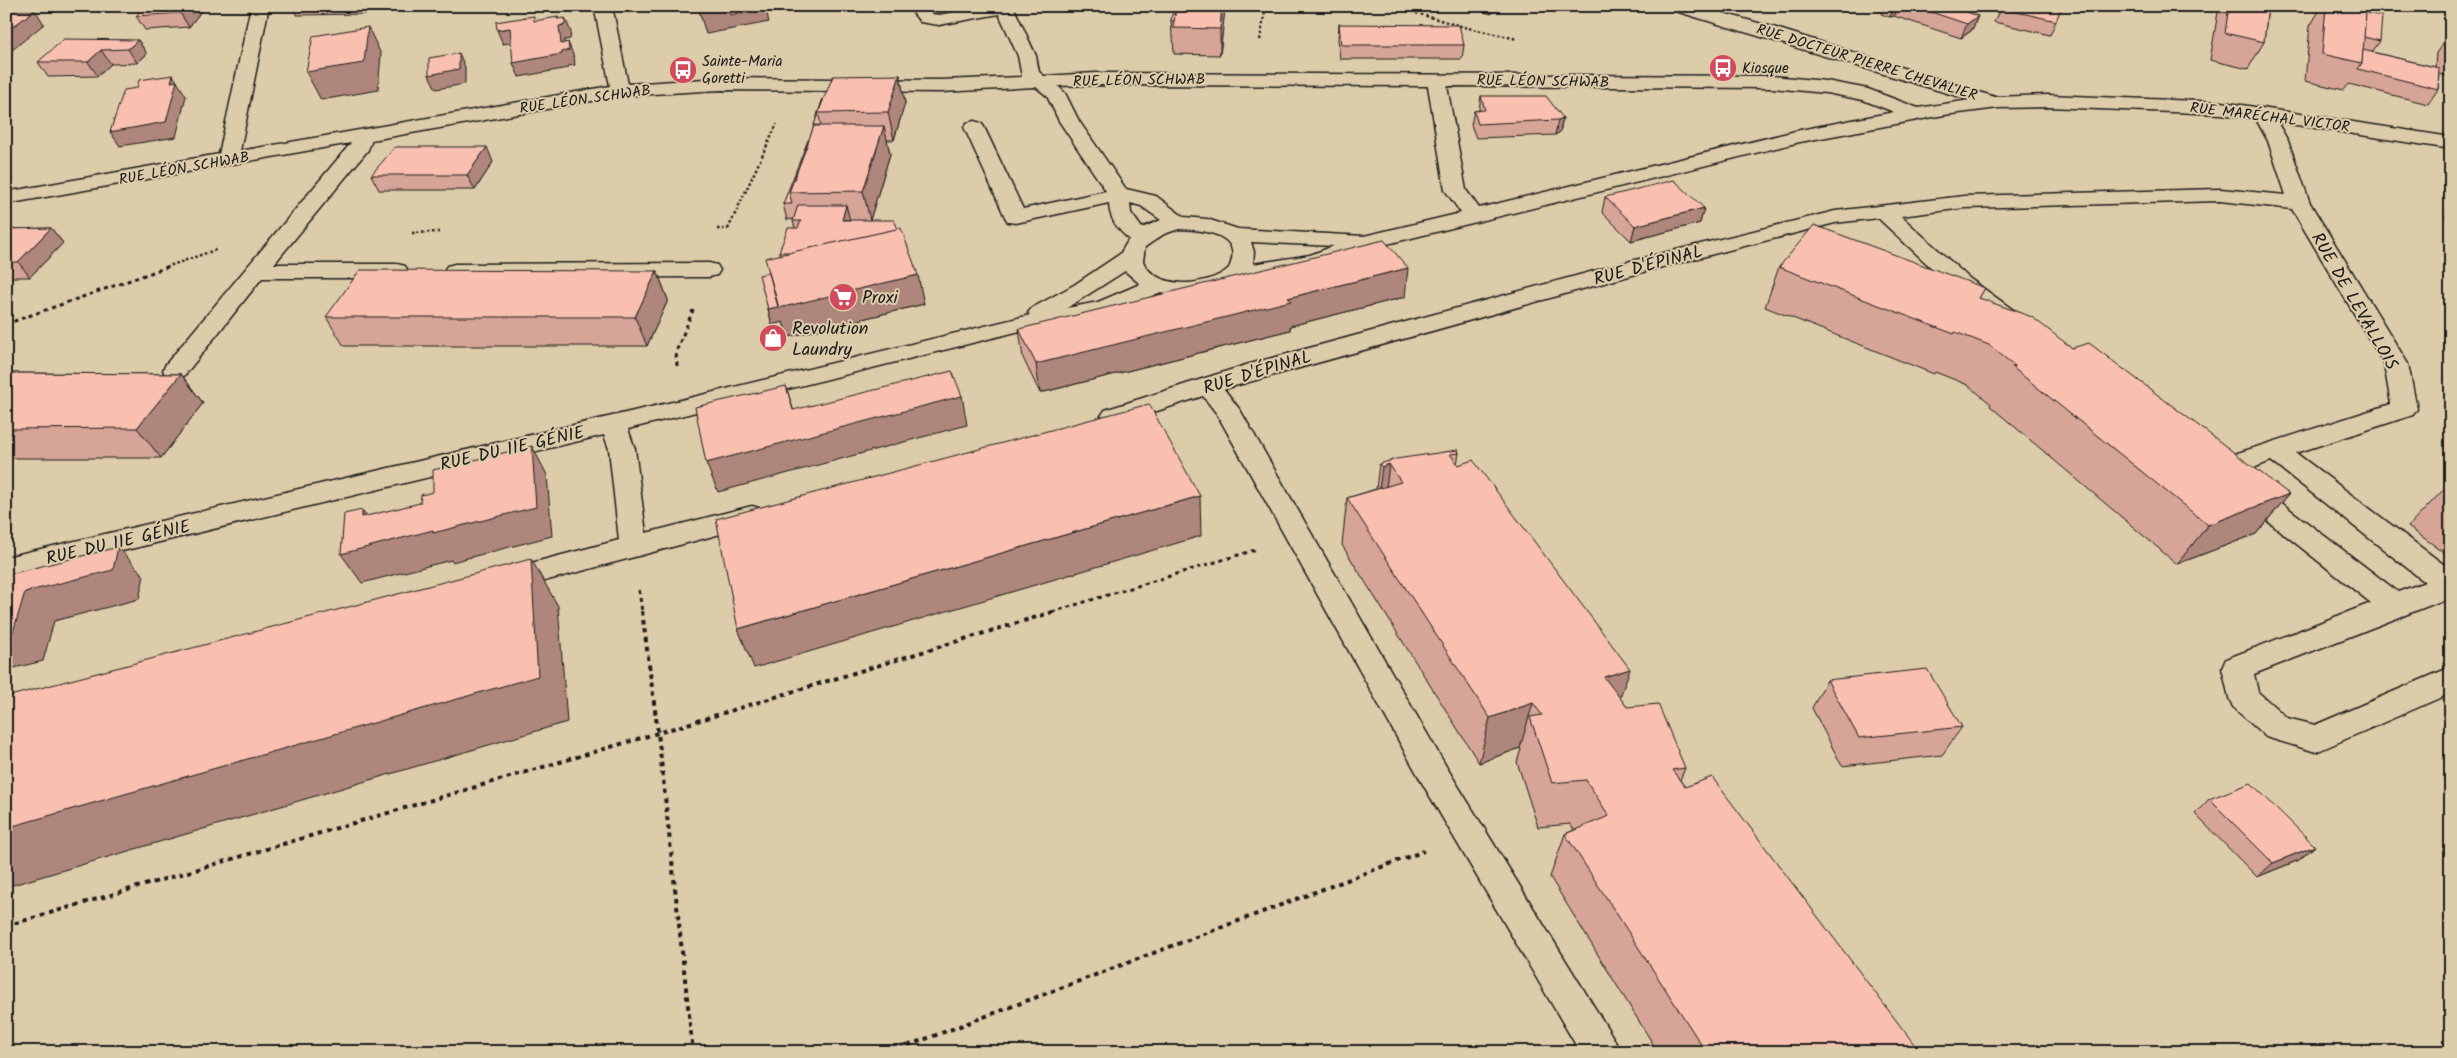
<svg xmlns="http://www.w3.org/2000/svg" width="2457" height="1058" font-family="Kalam,sans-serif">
  <rect width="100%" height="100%" fill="#ddcca9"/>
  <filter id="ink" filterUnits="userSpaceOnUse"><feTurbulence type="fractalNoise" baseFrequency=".02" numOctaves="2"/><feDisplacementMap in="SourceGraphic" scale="10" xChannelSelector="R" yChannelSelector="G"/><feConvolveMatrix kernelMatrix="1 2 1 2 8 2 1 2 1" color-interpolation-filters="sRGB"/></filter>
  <g filter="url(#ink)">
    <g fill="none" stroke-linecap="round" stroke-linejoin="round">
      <defs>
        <g id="minor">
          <path d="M251 6H269L240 151 610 86 594 6H612L628 84 720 78 941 80 1022 77 1018 56 999 14 939 25 920 22 908 6H926L932 14 939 15 986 6H1013L1036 56 1039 72 1044 76 1095 73 1772 76 1826 81 1868 89 1918 108 1970 100 1672 10 1669 6H1698L1776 28 1995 97 2048 95 2222 102 2451 137V149L2277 122 2288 141 2310 203 2408 364 2417 409 2413 415 2296 453 2451 570V597L2254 674 2258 692 2287 718 2315 725 2451 667V693L2316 752 2266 737 2233 707 2229 698 2222 668 2226 659 2371 603 2236 496 2232 489 2236 482 2245 479 2254 482 2398 592 2425 582 2271 461C2249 469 2213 490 2198 464L2202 458 2211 455 2222 458 2391 404 2384 364 2292 209 2220 201 1964 208 1901 216 1969 278 2023 317 2027 322 2023 327 2015 329 2007 327 1953 288 1878 218 1835 223 1647 271 1224 389 1240 410 1447 768 1614 1039 1620 1052H1580L1425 788 1217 414 1203 396 1114 425 1105 422 1101 416 1105 410 1246 365 1631 261 1835 211 1964 196 2220 189 2286 195 2268 141 2256 119 2222 114 2048 107 1998 108 1944 115 1800 142 1379 246 1314 268 1244 279 1226 290 1207 295 1183 297 1161 292 1112 313 1016 332 628 429 635 449 646 533 752 506 762 509 766 516 762 523 503 592 493 589 489 581 493 573 619 540 609 449 604 435 6 579V557L681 400 1030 315 1028 313 1032 308 1074 285 1120 254 1129 239C1117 229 1109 218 1109 203L1016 223 1008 222 1005 217 964 127 967 123 974 121 981 123 984 127 1023 209 1106 191 1059 121 1047 96 1036 87 941 92 720 90 620 96 372 140 368 150 274 264H397L405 266 408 271 405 276 397 278H262L184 376 175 378 166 376 163 370 166 364 351 143 6 204V192L219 154ZM1095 85 1428 86 1445 190 1461 213 1364 236 1238 229 1207 219 1184 217 1156 196 1126 189 1079 121 1065 93 1058 86ZM1447 86 1772 88 1826 93 1863 100 1894 112 1800 130 1479 208 1466 190ZM1130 203 1141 206 1161 220 1142 228 1131 213ZM1179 229C1202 230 1245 233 1229 268 1209 287 1155 291 1143 261L1145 247 1164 234ZM1251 242 1334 246 1310 255 1253 264 1254 252ZM1125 271 1140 284 1098 302 1067 308Z"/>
          <path d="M709 263 717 265 720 270 717 275 709 277 455 278 447 276 444 271 447 266 455 264Z"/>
        </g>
      </defs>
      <use href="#minor" stroke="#1c1c1c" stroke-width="3"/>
      <g stroke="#1c1c1c" stroke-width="2.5" stroke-dasharray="2.5 2.5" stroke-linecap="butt">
        <path d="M1392 6 1464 27 1517 39"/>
        <path d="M1260 40 1266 6"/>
        <path d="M717 229H728"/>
        <path d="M728 229 777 124"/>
        <path d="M412 233 439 232"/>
        <path d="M166 267 218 249"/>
      </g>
      <g stroke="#1c1c1c" stroke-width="3" stroke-dasharray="4 4" stroke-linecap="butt">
        <path d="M6 324 170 266"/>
        <path d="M677 366 676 352 693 310"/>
        <path d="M639 590 642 612"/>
        <path d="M1052 612 1255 550"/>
      </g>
      <g stroke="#1c1c1c" stroke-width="4" stroke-dasharray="4.5 4.5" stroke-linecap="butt">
        <path d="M642 611 658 733 693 1052"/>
        <path d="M6 926 658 733 1056 611"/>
        <path d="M891 1052 1424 851"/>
      </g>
      <use href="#minor" fill="#ddcca9" fill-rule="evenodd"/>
    </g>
    <g fill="#d6a597" stroke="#1c1c1c">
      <path d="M205 6 189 27 145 30 136 16Z"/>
      <path d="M292 6H375L368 14 297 15Z"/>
      <path d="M1173 6H1225L1220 55 1174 54 1173 35H1172L1171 21 1175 14V12H1174Z"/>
      <path d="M1468 6H1500L1491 14Z"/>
      <path d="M1866 6H1951L1978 16 1972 30 1961 38 1894 16 1890 17 1881 14 1882 12Z"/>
      <path d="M2001 6 2056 21 2050 35 1994 22Z"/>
      <path d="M2219 6H2268L2264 42 2248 69 2210 60Z"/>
      <path d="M2322 6H2361L2366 13 2380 41 2372 52 2435 67 2436 53 2446 39 2449 40 2451 38V77L2439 74 2438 89 2428 104 2349 84 2344 90 2305 81 2310 26Z"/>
      <path d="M1339 24 1464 45 1462 59H1340L1338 39Z"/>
      <path d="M138 40 147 54 137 63 111 64 98 76 48 77 38 62Z"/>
      <path d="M900 75 905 103 894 140H887L890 154 870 220 924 304 788 337 783 322 772 325 768 309 769 273 780 255 779 252 795 228 793 221 794 219 787 220 783 204 809 140 823 99Z"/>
      <path d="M1481 96 1563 118 1560 132 1555 135 1476 138 1471 125 1474 111 1479 110Z"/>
      <path d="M493 162 475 190H379L371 175Z"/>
      <path d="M2451 187V219L2446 218Z"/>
      <path d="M1605 197 1704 208 1700 223 1631 241 1602 212Z"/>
      <path d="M51 228 63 243 30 277H6V229Z"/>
      <path d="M1779 267 1985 288 1979 298 2072 348 2289 494 2256 534 2177 564 1990 406 1991 404 1968 385 1935 372 1934 374 1765 307Z"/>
      <path d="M657 271 668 300 647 346H344L326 317Z"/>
      <path d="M1405 297 1290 326V330L1040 393 1023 358 1019 329Z"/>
      <path d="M6 373 181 374 203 403 161 458H6Z"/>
      <path d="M1458 450 1459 453 1457 464 1620 698 1627 707 1685 768 1680 780 1685 787 1920 1052H1658L1550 877 1565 834 1574 830 1570 824 1538 827 1517 762 1521 749 1520 748 1479 763 1342 545 1347 498 1376 489 1379 464Z"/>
      <path d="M2451 485V557L2408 527 2446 487Z"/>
      <path d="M1827 680 1962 727 1942 755 1842 766 1812 708Z"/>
      <path d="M2209 799 2315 846 2299 860 2257 877 2195 814Z"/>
    </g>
    <g fill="#ae867b" stroke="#1c1c1c">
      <path d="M186 6H205L189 27 180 13Z"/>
      <path d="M364 6H375L368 14Z"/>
      <path d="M500 6H521L501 9Z"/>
      <path d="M704 6H765L769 22 706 34 698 7Z"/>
      <path d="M1222 6H1225V9L1220 55V29Z"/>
      <path d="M1492 6H1500L1491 14Z"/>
      <path d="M1894 6H1897L1894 16 1890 17Z"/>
      <path d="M35 10 44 24 6 55V32Z"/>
      <path d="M1978 16 1972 30 1961 38 1967 24Z"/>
      <path d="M558 17 561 26 565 18 571 32 570 39 564 40 565 51 568 42 574 57 575 65 568 66V68L519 77 513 63 557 19Z"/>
      <path d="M368 27 381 54 378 90 321 100 306 72Z"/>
      <path d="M510 28 516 42 503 44 497 30Z"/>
      <path d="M138 40 147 54 137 63 128 49Z"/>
      <path d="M101 50 111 64 98 76 88 62Z"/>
      <path d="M459 53 465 67V84L436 89 429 75Z"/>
      <path d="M173 75 186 96 176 137 120 146 110 132 171 82Z"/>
      <path d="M900 75 905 103 894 140 888 112Z"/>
      <path d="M1563 118 1560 132 1555 135 1558 120Z"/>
      <path d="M884 126 890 154 870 220 863 191Z"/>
      <path d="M487 147 493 162 475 190 467 175Z"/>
      <path d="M846 205 850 220H842Z"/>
      <path d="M1704 208 1700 223 1631 241 1635 226Z"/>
      <path d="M51 228 63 243 30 277 18 262Z"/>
      <path d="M1408 268 1405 297 1290 326V330L1040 393 1036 364 1288 298Z"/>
      <path d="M657 271 668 300 647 346 635 317Z"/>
      <path d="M918 275 924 304 788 337 783 322 772 325 768 309Z"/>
      <path d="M181 374 203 403 161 458 137 428Z"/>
      <path d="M786 386 795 415 962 396 967 425 718 492 706 463Z"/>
      <path d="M532 446 547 475 552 536 452 562 451 560 362 583 341 554 362 517V510L382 539Z"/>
      <path d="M1389 464 1383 512 1376 514 1382 467Z"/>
      <path d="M2289 494 2256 534 2177 564 2208 525Z"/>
      <path d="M1200 496 1201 536 754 668 738 629Z"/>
      <path d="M118 547 144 576 139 599 54 621 43 661 6 670V634L25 592Z"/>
      <path d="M531 559 558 606 567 722 6 887V828Z"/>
      <path d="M1630 669 1614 714 1604 677Z"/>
      <path d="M1533 703 1520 748 1479 763 1490 718Z"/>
      <path d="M2315 846 2299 860 2257 877 2273 863Z"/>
    </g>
    <g fill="#f9c0b0" stroke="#1c1c1c">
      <path d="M145 6H186L180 13 136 16Z"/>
      <path d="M738 6H765V8L730 15 728 8Z"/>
      <path d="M1176 6H1222L1220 29 1173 28Z"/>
      <path d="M1913 6H1951L1978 16 1967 24Z"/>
      <path d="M2001 6H2062L2056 21 2000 8Z"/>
      <path d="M2229 6H2268L2264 42 2225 33Z"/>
      <path d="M2326 6H2361L2367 7 2362 63 2322 54Z"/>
      <path d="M6 10H35L6 32Z"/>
      <path d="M2366 13 2382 16 2380 41 2364 37Z"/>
      <path d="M1172 14H1175L1174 21H1171Z"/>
      <path d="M534 16V21L558 17 557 19 565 18V25L559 26 561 44 568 42 569 50 562 52V54L513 63 510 28 497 30 496 22Z"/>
      <path d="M1339 24 1459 25 1464 45H1341Z"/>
      <path d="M368 27 364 63 306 72 313 36Z"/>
      <path d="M64 39 138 40 128 49 101 50 88 62H38Z"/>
      <path d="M2446 39 2451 40V60L2444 58Z"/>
      <path d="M2363 50 2439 68 2438 89 2358 69 2362 63Z"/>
      <path d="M459 53V69L429 75V58Z"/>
      <path d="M173 75 171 82 177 81 166 122 110 132 124 90 137 88 139 80Z"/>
      <path d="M900 75 888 112 818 113 833 76Z"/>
      <path d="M1481 96H1546L1563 118 1558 120 1478 124 1474 111 1485 110Z"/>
      <path d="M823 99 818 113 821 125H814Z"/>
      <path d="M814 126H884L863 191 789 192Z"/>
      <path d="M808 140H809L789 192 792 204H783Z"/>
      <path d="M395 147H487L467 175H371Z"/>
      <path d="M1674 180 1704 208 1635 226 1605 197Z"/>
      <path d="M798 205H846L842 220H894L898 229 790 253V252H779L788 228H798L801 221H793Z"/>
      <path d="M1814 225 1985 288 1979 298 2032 317 2072 348 2089 343 2289 494 2208 525 2012 367 2015 366 1989 345 1955 332 1954 334 1779 267Z"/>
      <path d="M51 228 18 262H6V229Z"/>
      <path d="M901 228 918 275 779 308 765 258Z"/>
      <path d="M1384 240 1408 268 1288 298 1291 301 1036 364 1019 329Z"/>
      <path d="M360 270 657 271 635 317H326Z"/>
      <path d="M769 273 778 307 768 309 759 275Z"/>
      <path d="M952 371 962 396 706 463 695 407 786 386 793 410Z"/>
      <path d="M6 373 181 374 137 428 6 429Z"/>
      <path d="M1149 404 1200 496 738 629 716 519Z"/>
      <path d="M532 446 536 507 433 533V530L341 554 344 514 362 510V517L420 503 421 495 433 492V470Z"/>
      <path d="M1458 450 1459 453 1450 454 1458 465 1473 460 1630 669 1604 677 1627 707 1658 704 1685 768 1672 770 1685 787 1712 777 1920 1052H1706L1565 834 1609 816 1586 780 1552 783 1530 717 1542 715 1533 703 1490 718 1347 498 1401 482 1389 464 1382 467 1379 464 1396 459Z"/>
      <path d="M2451 485V490L2446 487Z"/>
      <path d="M118 547 113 570 25 592 13 632 6 634V575Z"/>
      <path d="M531 559 538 676 6 828V697Z"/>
      <path d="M1927 669 1962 727 1859 738 1827 680Z"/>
      <path d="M2251 783 2315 846 2273 863 2209 799Z"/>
    </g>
  </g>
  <defs>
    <symbol id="bus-disc" viewBox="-11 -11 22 22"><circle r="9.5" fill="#d1495b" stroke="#ddcca9"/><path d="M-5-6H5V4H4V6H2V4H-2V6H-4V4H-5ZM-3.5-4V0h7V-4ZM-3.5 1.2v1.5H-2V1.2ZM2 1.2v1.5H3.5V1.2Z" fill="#fff"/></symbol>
    <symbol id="supermarket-disc" viewBox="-11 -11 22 22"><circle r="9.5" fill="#d1495b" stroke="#ddcca9"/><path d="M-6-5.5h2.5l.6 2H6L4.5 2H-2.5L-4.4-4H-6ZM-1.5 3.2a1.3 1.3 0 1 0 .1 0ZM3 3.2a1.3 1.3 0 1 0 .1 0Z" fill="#fff"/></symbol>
    <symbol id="shop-disc" viewBox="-11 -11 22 22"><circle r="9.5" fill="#d1495b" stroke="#ddcca9"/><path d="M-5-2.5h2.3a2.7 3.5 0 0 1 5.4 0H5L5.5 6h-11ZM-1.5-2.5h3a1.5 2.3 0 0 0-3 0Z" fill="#fff"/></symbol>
  </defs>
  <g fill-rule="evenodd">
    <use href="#bus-disc" x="1707" y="52" width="32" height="32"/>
    <use href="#bus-disc" x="667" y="54" width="32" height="32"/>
    <use href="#supermarket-disc" x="827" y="281" width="32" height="32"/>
    <use href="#shop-disc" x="757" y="322" width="32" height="32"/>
  </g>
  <g text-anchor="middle" stroke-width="4" stroke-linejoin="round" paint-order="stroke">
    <g font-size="15" fill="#1c1c1c" stroke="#ddcca9" text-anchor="start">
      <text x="702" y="66">Sainte-Maria<tspan x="702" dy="17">Goretti</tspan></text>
      <text x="1742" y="73">Kiosque</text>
    </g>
    <g font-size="15" fill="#1c1c1c" stroke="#ddcca9">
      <text transform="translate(1867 62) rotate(17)" y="5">RUE DOCTEUR PIERRE CHEVALIER</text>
      <text transform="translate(1139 80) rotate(-1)" y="5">RUE LÉON SCHWAB</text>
      <text transform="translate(1543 81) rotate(1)" y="5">RUE LÉON SCHWAB</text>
      <text transform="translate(585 99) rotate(-8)" y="5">RUE LÉON SCHWAB</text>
      <text transform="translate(2270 117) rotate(7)" y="5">RUE MARÉCHAL VICTOR</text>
      <text transform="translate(184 168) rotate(-10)" y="5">RUE LÉON SCHWAB</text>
    </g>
    <g font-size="18" fill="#1c1c1c" stroke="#ddcca9">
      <text transform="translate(1648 265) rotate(-15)" y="6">RUE D'ÉPINAL</text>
      <text transform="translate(2355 301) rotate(60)" y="6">RUE DE LEVALLOIS</text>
      <text transform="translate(1257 372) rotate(-17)" y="6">RUE D'ÉPINAL</text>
      <text transform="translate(512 448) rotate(-13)" y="6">RUE DU 11E GÉNIE</text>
      <text transform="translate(118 542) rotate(-13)" y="6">RUE DU 11E GÉNIE</text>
    </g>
    <g font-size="18" fill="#1c1c1c" stroke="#ddcca9" text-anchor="start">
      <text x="862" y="303">Proxi</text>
      <text x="792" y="334">Revolution<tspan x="792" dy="21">Laundry</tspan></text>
    </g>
  </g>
  <rect width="2457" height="1058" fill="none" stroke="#ddcca9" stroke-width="25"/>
  <rect x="12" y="12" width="2432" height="1033" fill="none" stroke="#1c1c1c" stroke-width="2" filter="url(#ink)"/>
</svg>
